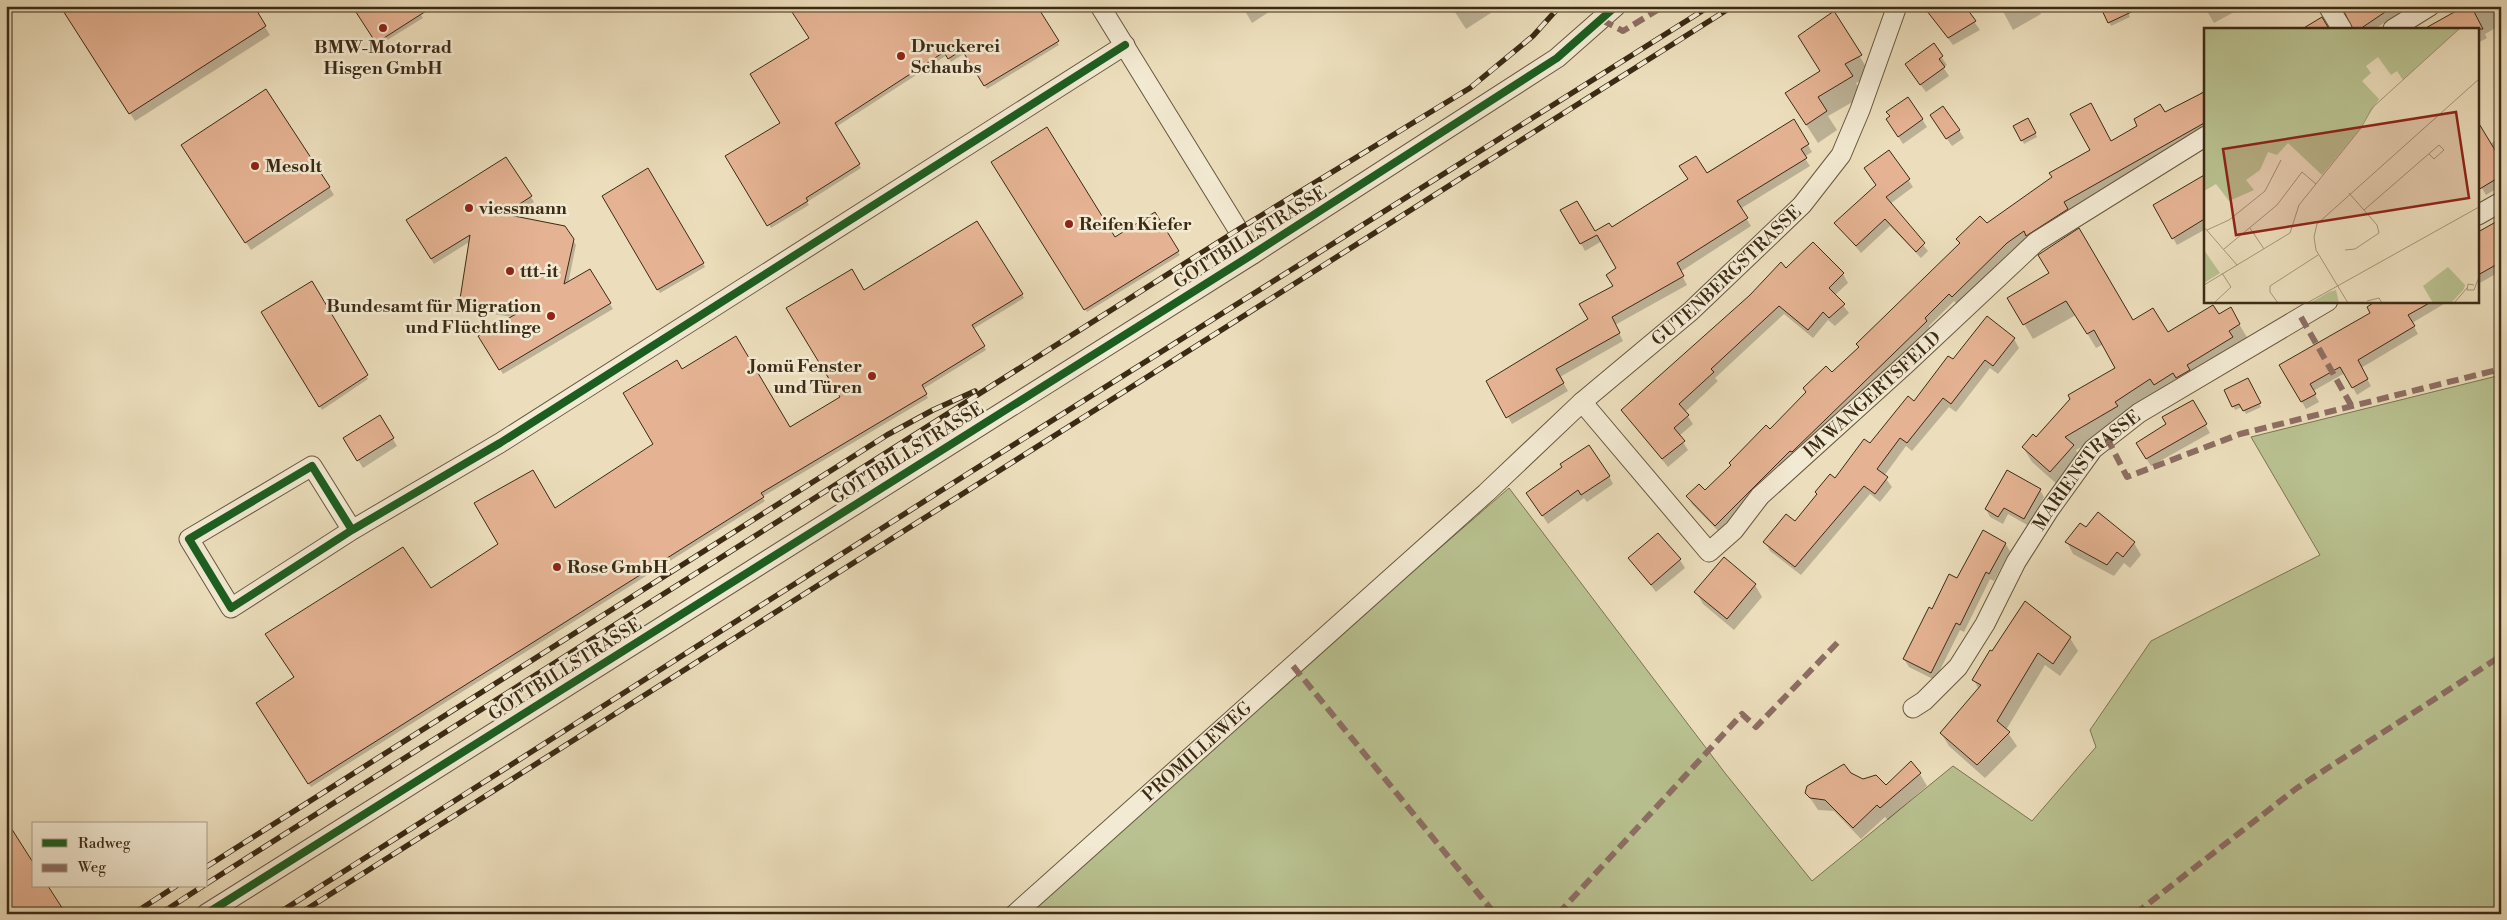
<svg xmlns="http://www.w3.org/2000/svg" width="2507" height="920" font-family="'Libre Bodoni',serif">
  <rect width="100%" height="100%" fill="#ecdebc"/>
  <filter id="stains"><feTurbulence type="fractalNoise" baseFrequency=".004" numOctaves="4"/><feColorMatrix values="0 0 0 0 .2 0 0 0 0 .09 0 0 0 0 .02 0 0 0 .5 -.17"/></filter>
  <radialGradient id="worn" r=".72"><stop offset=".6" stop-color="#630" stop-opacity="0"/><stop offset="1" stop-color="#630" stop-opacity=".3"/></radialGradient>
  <path fill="#b9c190" stroke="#7a7652" d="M2501 375V914H1023L1030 904 1509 488 1725 773 1812 881 1953 766 2032 821 2096 747 2090 730 2151 641 2320 555 2251 437Z"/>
  <g fill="#0003">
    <path d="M61 6H252L270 35 135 121Z"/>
    <path d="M353 6H416L423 18 379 45Z"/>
    <path d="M1036 6 1059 45 987 89 965 53 951 62 947 55 836 127 861 168 807 202 809 205 771 228 727 157Z"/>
    <path d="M1176 6H1187L1179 11Z"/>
    <path d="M1242 6H1278L1252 23Z"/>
    <path d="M1451 6H1496L1497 9 1466 29Z"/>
    <path d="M1924 6H1963L1980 30 1953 45Z"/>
    <path d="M2000 6H2037L2041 14 2013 30Z"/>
    <path d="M2125 6 2130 17 2111 26 2102 8Z"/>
    <path d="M2204 6H2245L2214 23Z"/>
    <path d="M2344 6H2409L2375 29H2353Z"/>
    <path d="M2467 6H2501V25L2485 34 2487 38 2478 43V29Z"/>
    <path d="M1833 13 1871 75 1856 83 1863 96 1828 116 1837 130 1818 143 1798 112 1821 71Z"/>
    <path d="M1933 45 1947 65 1943 67 1949 76 1926 92 1911 72Z"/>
    <path d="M2206 90V131L2068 210 2071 217 2029 238 2011 251 1957 304 1954 301 1929 326 1930 329 1720 533 1692 504 1688 496 1705 492 1832 374 1960 244 1958 239 1987 225 2111 143 2201 95 2200 93Z"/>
    <path d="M1922 119 1927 127 1903 144 1892 127Z"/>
    <path d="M2028 119 2037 137 2024 144 2015 126Z"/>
    <path d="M1794 121 1812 152 1804 157 1810 166 1740 209 1751 226 1680 272 1687 285 1615 325 1623 341 1560 377 1568 391 1512 424 1488 382 1589 320 1614 286 1618 268 1602 241 1585 251 1562 210 1594 233 1611 229Z"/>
    <path d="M1936 123 1959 130 1964 138 1952 146Z"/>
    <path d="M2501 137V186L2486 195 2478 181 2490 144Z"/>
    <path d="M1889 151 1913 187 1890 204 1928 251 1921 258 1890 226 1861 253 1836 223 1877 185Z"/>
    <path d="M187 153 329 187 334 195 251 250Z"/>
    <path d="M505 159 534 202 510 217 573 240 576 245 568 284 590 271 613 309 503 374 480 336 512 317 470 310 462 299 471 241 434 264 408 221Z"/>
    <path d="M993 162 1115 239 1155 214 1180 255 1087 312Z"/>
    <path d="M648 170 705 267 660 293 603 196Z"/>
    <path d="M2206 175V229L2177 245 2155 206Z"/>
    <path d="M2501 220V271L2478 284V233Z"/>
    <path d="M977 222 1024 298 973 329 986 350 923 389 928 398 762 497 765 501 311 787 258 703 655 445 682 370 790 429 842 398 864 291Z"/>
    <path d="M1813 244 1843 274 1848 283 1835 295 1849 313 1835 326 1828 320 1813 338 1784 314 1715 378 1718 381 1685 412 1693 424 1679 436 1688 450 1668 467 1623 411Z"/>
    <path d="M2051 274 2132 322 2167 334 2219 316 2230 309 2248 339 2125 422 2076 450 2082 461 2059 486 2032 462 2023 447 2036 439 2117 368 2104 344 2096 348 2076 315 2033 339 2009 298Z"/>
    <path d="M312 283 368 379 322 410 263 313Z"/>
    <path d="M2379 301H2449L2412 323 2418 334 2361 368 2371 386 2357 395 2345 373 2313 391 2319 402 2306 409 2281 365 2372 313Z"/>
    <path d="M1988 318 2014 339 2019 348 1998 374 1990 368 1956 412 1949 407 1912 451 1906 446 1884 476 1892 487 1880 502 1870 494 1801 575 1770 551 1765 542 1795 522 1953 361Z"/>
    <path d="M2250 383 2261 407 2246 414 2242 407 2235 410 2225 390Z"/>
    <path d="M2192 401 2210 433 2151 466 2137 443 2168 425Z"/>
    <path d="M380 417 397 446 363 468 345 439Z"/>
    <path d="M1609 476 1613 484 1587 502 1584 498 1548 524 1533 501Z"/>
    <path d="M2040 490 2044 497 2029 526 2008 514 2003 524 1990 517 1986 509Z"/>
    <path d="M2086 529 2134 543 2141 555 2130 568 2124 563 2114 576 2073 554 2067 542Z"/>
    <path d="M2005 543 2010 551 1994 581 1990 579 1964 632 1960 630 1935 680 1909 667 1904 659 1933 610Z"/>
    <path d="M1630 559 1680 560 1685 568 1656 592Z"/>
    <path d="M1724 559 1755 585 1762 597 1734 630 1703 604 1696 592Z"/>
    <path d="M2026 603 2070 638 2078 651 2060 676 2045 665 2006 730 2017 746 1985 778 1949 746 1941 733 1979 690 1974 680Z"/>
    <path d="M1851 774 1863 780 1886 787 1920 774 1927 786 1888 820 1885 817 1861 839 1834 811 1818 810 1807 793Z"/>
  </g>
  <g fill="#e5b393" stroke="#3b2a14">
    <path d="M60 6H254L266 26 129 114Z"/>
    <path d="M352 6H434L376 43Z"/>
    <path d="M788 6H1037L1059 41 984 86 962 50 948 59 944 52 835 123 860 164 806 198 808 201 767 226 725 156 780 123 750 74 809 38Z"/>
    <path d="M1923 6H1965L1976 21 1948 38Z"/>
    <path d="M2100 6H2144L2108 23Z"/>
    <path d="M2341 6H2394L2360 29H2353Z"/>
    <path d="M2465 6H2471L2483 29H2424Z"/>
    <path d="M1834 11 1862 55 1845 64 1853 76 1818 97 1827 111 1806 125 1785 93 1820 71 1798 36Z"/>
    <path d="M2322 17 2329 29H2302Z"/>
    <path d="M1934 43 1943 56 1939 59 1945 67 1920 85 1905 64Z"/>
    <path d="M266 89 330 187 245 243 181 145Z"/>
    <path d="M2206 91V122L2064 202 2068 209 2026 236 2024 231 2007 243 1952 297 1949 294 1925 318 1927 321 1792 452 1790 451 1715 526 1686 496 1699 484 1705 490 1731 465 1729 463 1766 425 1770 429 1806 392 1803 388 1826 366 1832 372 1859 347 1856 344 1960 243 1956 239 1980 216 1987 223 2052 177 2049 173 2090 150 2070 114 2091 103 2111 141 2137 126 2134 119 2160 104 2165 112Z"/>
    <path d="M1908 97 1923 119 1898 137 1886 119 1890 116 1886 112Z"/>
    <path d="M1943 106 1960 130 1946 139 1930 115Z"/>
    <path d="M2028 118 2036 133 2021 141 2013 126Z"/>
    <path d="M1794 119 1809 144 1801 149 1807 158 1737 201 1748 218 1677 263 1684 276 1612 317 1620 333 1556 369 1564 383 1506 418 1486 381 1588 319 1579 304 1613 286 1606 275 1616 268 1597 235 1580 244 1560 210 1577 201 1595 231 1609 223 1612 227 1688 179 1679 166 1696 156 1707 173Z"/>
    <path d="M2478 122 2501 160V176L2478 190Z"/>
    <path d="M1047 127 1115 237 1155 212 1179 251 1084 310 991 162Z"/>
    <path d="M1889 150 1910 179 1886 197 1925 243 1916 252 1885 219 1856 246 1834 223 1876 185 1864 168Z"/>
    <path d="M506 157 532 196 504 214 565 226 574 239 564 284 590 269 611 303 499 370 478 336 516 314 467 305 460 299 470 235 431 259 406 220Z"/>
    <path d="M648 168 704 263 657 290 602 196Z"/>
    <path d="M2206 174V218L2172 239 2153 205Z"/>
    <path d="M2501 219V262L2478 275V232Z"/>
    <path d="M977 221 1023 294 972 325 985 346 922 385 927 394 761 493 764 497 308 784 256 703 294 677 265 634 403 547 431 588 498 544 474 503 533 470 555 508 653 444 623 393 677 360 682 369 736 336 790 427 840 397 786 308 852 269 864 290Z"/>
    <path d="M2079 228 2133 320 2153 308 2168 332 2213 305 2219 314 2231 307 2240 324 2229 331 2233 337 2187 365 2190 370 2176 378 2173 373 2154 385 2150 379 2115 402 2118 406 2065 437 2074 445 2050 472 2022 447 2033 434 2036 437 2070 399 2068 395 2115 368 2094 330 2087 334 2066 301 2023 325 2007 298 2049 273 2038 255Z"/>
    <path d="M1813 242 1844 273 1829 288 1845 304 1829 318 1823 312 1808 330 1779 306 1711 369 1714 372 1679 404 1689 415 1674 428 1685 441 1662 459 1621 410 1750 295 1781 262 1786 268Z"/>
    <path d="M312 281 368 375 319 407 261 312Z"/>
    <path d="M2376 301H2433L2408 315 2415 326 2358 360 2368 379 2352 388 2340 367 2310 384 2316 394 2301 402 2279 365 2370 313 2367 307Z"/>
    <path d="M1987 316 2015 338 1993 366 1985 360 1951 404 1943 398 1907 443 1900 438 1877 469 1888 477 1875 494 1864 486 1795 567 1763 542 1786 514 1795 521 1817 494 1815 492 1830 474 1835 478 1864 439 1870 443 1908 396 1914 401 1948 356 1953 359Z"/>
    <path d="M2248 378 2261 403 2243 411 2239 404 2232 407 2224 390Z"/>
    <path d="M2193 400 2207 424 2146 459 2136 443 2166 424 2162 417Z"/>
    <path d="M380 415 394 438 357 461 343 438Z"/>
    <path d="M1589 445 1610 476 1581 495 1578 490 1542 516 1526 493 1562 467 1560 464Z"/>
    <path d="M2007 470 2041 489 2024 519 2004 508 1998 517 1985 509Z"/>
    <path d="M2098 512 2135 542 2123 557 2117 552 2107 565 2065 542 2080 523 2086 527Z"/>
    <path d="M1983 530 2006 543 1989 574 1986 572 1960 625 1956 623 1931 673 1903 659 1929 607 1932 609 1949 574 1957 578Z"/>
    <path d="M1658 533 1681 559 1651 585 1628 558Z"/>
    <path d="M1724 557 1756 584 1727 619 1694 592Z"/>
    <path d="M2025 601 2071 637 2053 664 2038 653 1997 721 2010 732 1977 765 1940 733 1981 685 1972 680 1990 650 1992 651Z"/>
    <path d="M1911 761 1921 773 1880 808 1877 805 1853 828 1825 800 1810 798 1805 793 1807 786 1844 764 1851 773 1863 779 1876 775 1886 785Z"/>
    <path d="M6 820 34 864V886H48L66 914H6Z"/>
  </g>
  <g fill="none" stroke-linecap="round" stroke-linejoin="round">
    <defs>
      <g id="minor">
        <path d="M1100 6 1253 254"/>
        <path d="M2328 6 2342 29"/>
        <path d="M2393 29 2430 6"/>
        <path d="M2478 215 2501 202"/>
        <path id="s1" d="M1582 402 1709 552 1734 530 1760 496 1906 364 2036 242 2206 136"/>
        <path d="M352 530 312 466 189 539 231 608 352 530 500 443 1125 45"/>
        <path id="s2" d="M1913 708 1924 701 1958 667 1985 624 2016 562 2049 510 2093 449 2139 413 2328 301"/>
        <path d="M206 914 1253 254 1557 58 1616 6"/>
        <path id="s3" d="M1015 914 1486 493 1582 402 1691 311 1802 205 1841 155 1860 110 1897 6"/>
      </g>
    </defs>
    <use href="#minor" stroke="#67573e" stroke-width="21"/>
    <use href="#minor" stroke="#f3ead3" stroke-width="19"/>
    <defs>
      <g id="rail">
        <path d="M206 867 887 435 933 410 975 391"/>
        <path d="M206 884 1239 229 1470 88 1533 36 1560 6"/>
        <path d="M133 914 176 886"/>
        <path d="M160 914 203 886"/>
        <path d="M277 914 942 490 1710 6"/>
        <path d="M299 914 1733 6"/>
      </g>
    </defs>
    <use href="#rail" stroke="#3b2a14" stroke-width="5.5"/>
    <use href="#rail" stroke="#f3ead3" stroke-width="4" stroke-dasharray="11" stroke-linecap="butt"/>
    <g stroke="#8d6e63" stroke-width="6" stroke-dasharray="12 6" stroke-linecap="butt">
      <path d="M1602 20 1623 31 1664 6"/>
      <path d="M2301 317 2351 405"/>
      <path d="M2107 438 2127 477 2240 434 2501 369"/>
      <path d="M1293 666 1495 914"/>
      <path d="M1558 914 1742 714 1756 727 1841 639"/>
      <path d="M2135 914 2297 788 2501 656"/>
    </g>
    <defs>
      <g id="cycleway">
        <path d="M352 530 312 466 189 539 231 608 352 530 500 443 1125 45"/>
        <path d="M206 914 1253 254 1557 58 1616 6"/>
      </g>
    </defs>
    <use href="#cycleway" stroke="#f3ead3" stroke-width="11"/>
    <use href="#cycleway" stroke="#1b5e20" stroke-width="8"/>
  </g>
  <g fill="#8f2418" stroke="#f3ead3" stroke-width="2">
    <circle cx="383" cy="28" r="5"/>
    <circle cx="901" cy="56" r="5"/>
    <circle cx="255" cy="166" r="5"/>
    <circle cx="469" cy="208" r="5"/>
    <circle cx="1069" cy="224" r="5"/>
    <circle cx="510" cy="271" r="5"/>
    <circle cx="551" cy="316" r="5"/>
    <circle cx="872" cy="376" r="5"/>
    <circle cx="557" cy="567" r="5"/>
  </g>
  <g text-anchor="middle" stroke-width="5" stroke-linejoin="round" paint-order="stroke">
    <g font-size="18" font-weight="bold" fill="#3b2a14" stroke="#f3ead3" text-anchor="start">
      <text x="911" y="52">Druckerei<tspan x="911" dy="21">Schaubs</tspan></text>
      <text x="383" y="53" text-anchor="middle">BMW-Motorrad<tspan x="383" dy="21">Hisgen GmbH</tspan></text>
      <text x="265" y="172">Mesolt</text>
      <text x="479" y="214">viessmann</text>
      <text x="1079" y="230">Reifen Kiefer</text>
      <text x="520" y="277">ttt-it</text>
      <text x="541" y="312" text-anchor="end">Bundesamt für Migration<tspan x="541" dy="21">und Flüchtlinge</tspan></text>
      <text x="862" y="372" text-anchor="end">Jomü Fenster<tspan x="862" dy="21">und Türen</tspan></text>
      <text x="567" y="573">Rose GmbH</text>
    </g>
    <g font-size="18" fill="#3b2a14" stroke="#f3ead3">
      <text transform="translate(1250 237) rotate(-32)" y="6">GOTTBILLSTRASSE</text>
      <text dy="6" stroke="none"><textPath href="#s3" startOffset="956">GUTENBERGSTRASSE</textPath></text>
      <text dy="6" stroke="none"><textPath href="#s1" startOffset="424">IM WANGERTSFELD</textPath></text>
      <text transform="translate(907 453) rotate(-32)" y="6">GOTTBILLSTRASSE</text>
      <text dy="6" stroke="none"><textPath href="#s2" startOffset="298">MARIENSTRASSE</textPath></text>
      <text transform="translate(565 669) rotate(-32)" y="6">GOTTBILLSTRASSE</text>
      <text dy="6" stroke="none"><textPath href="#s3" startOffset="244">PROMILLEWEG</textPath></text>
    </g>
  </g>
  <g transform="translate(2204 28)">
    <rect width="275" height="275" fill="#ecdebc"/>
    <path d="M0 0H257L199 52 193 43 187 47 174 29 162 38 167 45 158 53 175 71 156 101 118 147 84 115 73 127 64 124 56 142 42 152 50 162 25 173 12 156 0 163ZM0 222 16 245 0 255ZM244 239 261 257 260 261 247 275H229L219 258ZM132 262 135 275H106L125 264Z" fill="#b9c190"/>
    <path fill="none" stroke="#a59679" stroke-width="1" d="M160 182 235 117 240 122 230 131 225 126M0 199 33 237M46 200 60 221M3 202 25 192 61 163 77 132M20 221 73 177 98 144 112 156M141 222 151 221 175 205 173 197 145 165M0 257 86 205 95 177 157 100 168 80 256 0M270 257 264 256 263 262H270L275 249M163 273 175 270 178 275M10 275 27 259 18 245M74 275 66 264V258L114 227M103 275 275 179M144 275 112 222 110 209 113 196 275 51M250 275 263 260"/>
    <path fill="#8f2418" fill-opacity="0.15" stroke="#8f2418" stroke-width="2.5" d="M252 84 265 170 32 207 19 121Z"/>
    <rect width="275" height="275" fill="none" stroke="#3b2a14" stroke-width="2.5"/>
  </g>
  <rect width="2507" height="920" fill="none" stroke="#ecdebc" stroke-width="25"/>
  <rect x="8" y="8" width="2492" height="905" fill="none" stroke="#3b2a14" stroke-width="2.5"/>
  <rect x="12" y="12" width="2482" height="895" fill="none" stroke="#3b2a14"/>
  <rect x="32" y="822" width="175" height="65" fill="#f3ead3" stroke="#a99d87"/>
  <rect x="42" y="839" width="25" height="8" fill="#1b5e20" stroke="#a99d87"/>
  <text x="78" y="848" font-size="15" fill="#3b2a14">Radweg</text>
  <rect x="42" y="864" width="25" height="8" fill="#8d6e63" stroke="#a99d87"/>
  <text x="78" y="872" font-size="15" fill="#3b2a14">Weg</text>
  <rect width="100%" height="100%" filter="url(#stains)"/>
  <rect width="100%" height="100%" fill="url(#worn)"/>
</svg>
